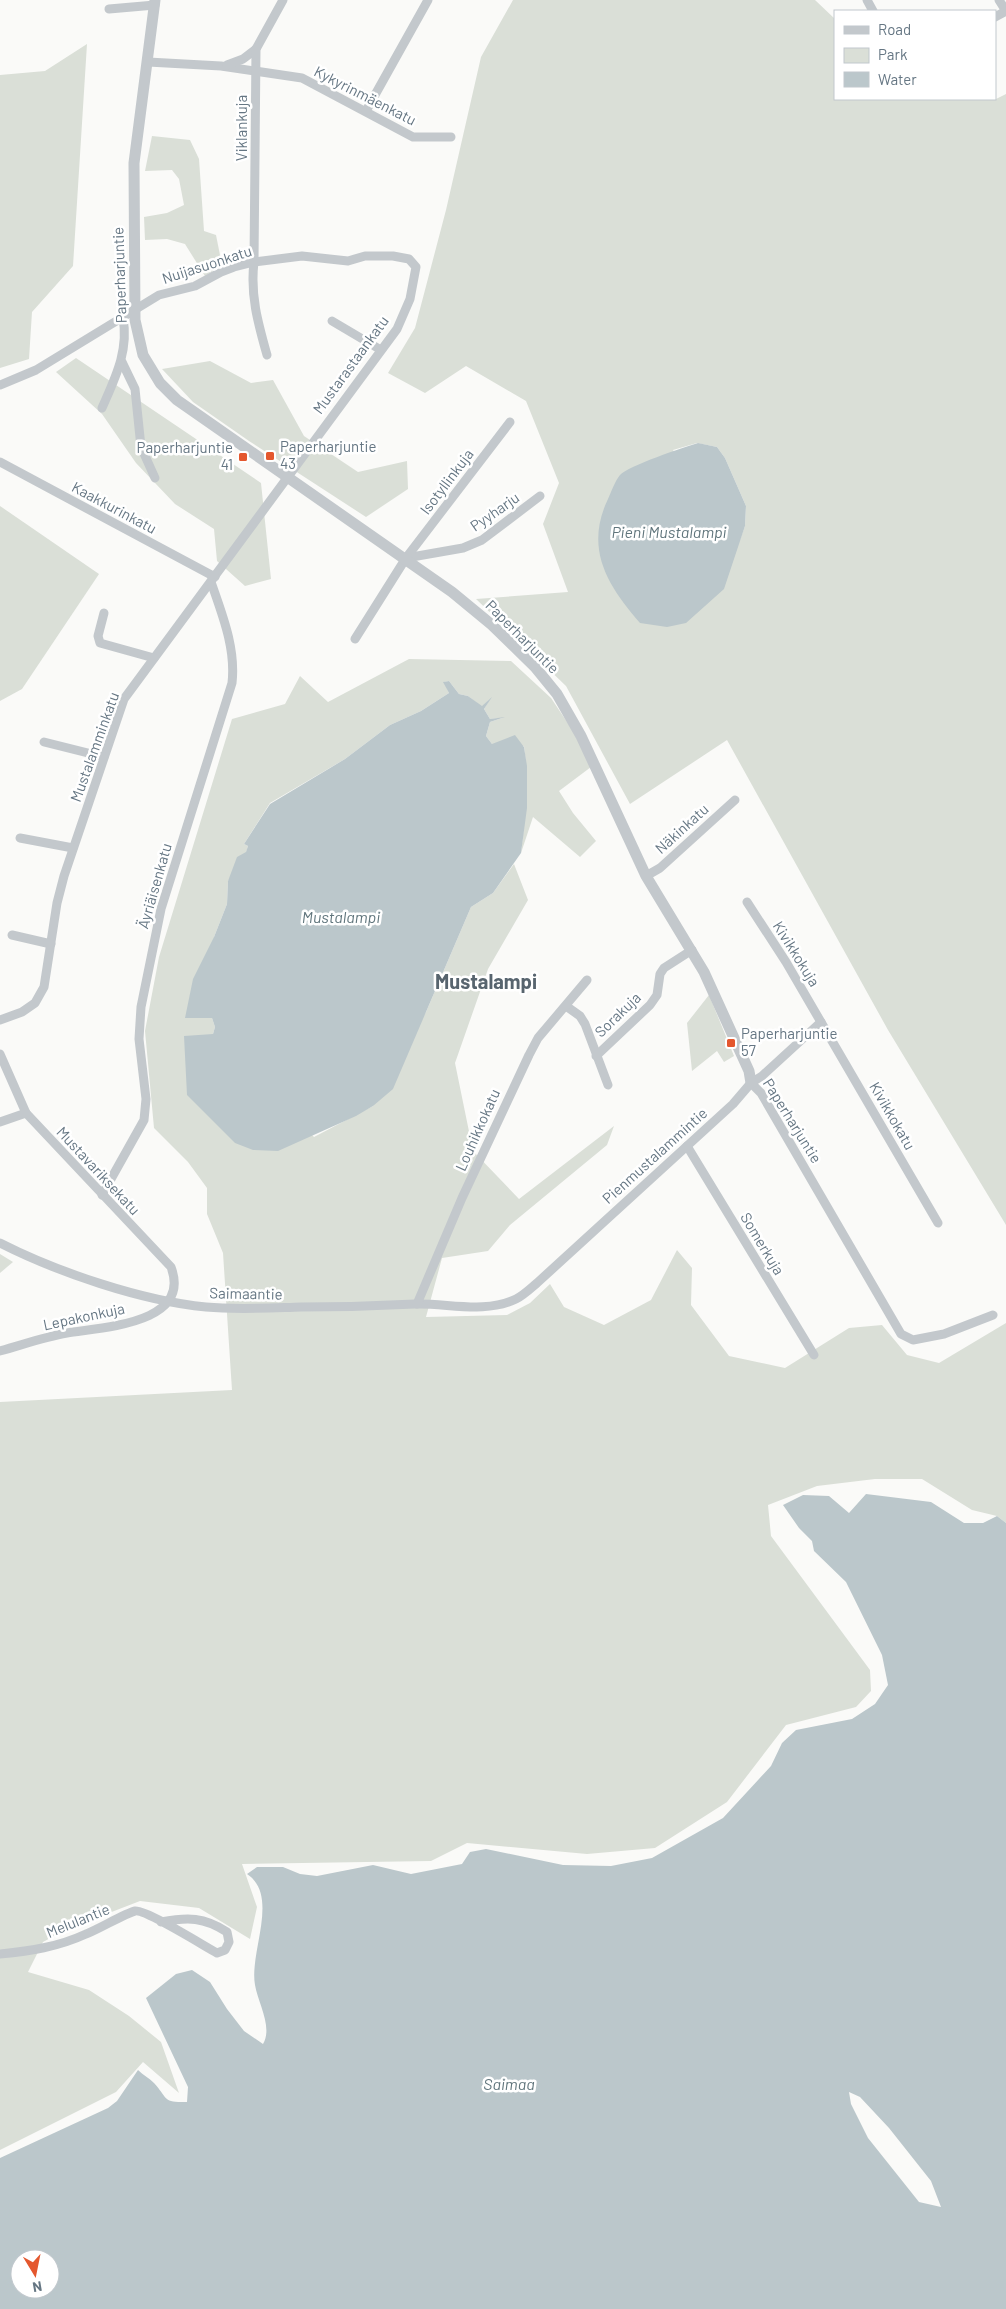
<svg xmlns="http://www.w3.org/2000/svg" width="1006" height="2309" font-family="Barlow,sans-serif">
  <rect width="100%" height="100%" fill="#fafaf8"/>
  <g fill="#dadfd7" fill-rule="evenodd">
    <path d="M513 0H815L835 19V99H992L994 100 1006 94V1225L888 1030 727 740 630 804 566 686 476 599 568 592 543 524 559 483 526 401 466 366 425 393 388 373 415 328 446 210 481 57ZM697 443 717 447 725 458 746 506 745 526 738 545 673 450Z"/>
    <path d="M87 44 73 266 32 312 29 359 0 368V75L45 71Z"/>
    <path d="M152 136 190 140 199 159 204 231 216 235 222 265 205 276 185 244 167 239 145 240 144 217 167 213 184 205 179 179 172 170 145 171Z"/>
    <path d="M76 358 261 483 271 579 245 586 217 561 214 529 175 504 136 463 102 414 56 372Z"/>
    <path d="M210 361 251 383 273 380 304 436 358 472 407 461 408 489 366 517 249 441 193 402 162 369Z"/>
    <path d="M0 506 99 574 22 689 0 701Z"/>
    <path d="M409 659 511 661 551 698 573 731 591 767 559 791 573 813 596 841 580 857 533 817 521 853C525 817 529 782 524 746L492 744 486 736 490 722 502 718 490 719 484 709 490 699 482 707 468 696 459 694 449 681 444 682 449 693 421 711 390 725 345 759 270 803 244 844 248 846 246 853 228 881 227 904 214 937 212 1018 215 1027 213 1034 314 1137 373 1106 426 1012 471 907 493 893 514 864 528 900 488 969 455 1063 473 1151 519 1199 614 1126 607 1145 510 1225 488 1251 442 1258 426 1317 507 1315 530 1303 550 1284 564 1307 604 1325 651 1300 677 1250 692 1268 691 1305 729 1356 785 1368 849 1328 882 1325 907 1355 939 1363 1006 1323V1523L997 1516 972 1510 922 1479H875L817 1486 768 1505 771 1536 870 1670 871 1691 856 1707 786 1725 727 1802 655 1848 587 1854 467 1843 431 1861 242 1864 257 1907 250 1939 199 1908 140 1901 65 1930 43 1942 28 1972 89 1990 129 2016 161 2042 179 2093 143 2062 116 2092 0 2150V1402L232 1390 223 1253 207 1214V1188L188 1162 154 1128 145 1031 159 957 232 719 285 704 300 676 328 702Z"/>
    <path d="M709 995 734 1056 724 1062 717 1051 692 1071 687 1023Z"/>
    <path d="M0 1254 13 1262 0 1273Z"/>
  </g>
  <g fill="#bbc7cb" fill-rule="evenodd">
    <path d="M698 443 717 447 725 458 746 506 745 526 724 589 686 623 667 627 640 623C608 586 584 549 608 499 611 492 615 481 620 475 628 466 684 447 698 443Z"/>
    <path d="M449 681 459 694 468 696 482 706 492 697 484 709 490 719 505 717 490 722 486 736 492 744 515 735 524 747 527 766V808L521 853 493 893 471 907 393 1089 373 1106 356 1116 278 1151 253 1150 235 1143 187 1095 184 1036 213 1034 215 1027 212 1018H185L193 979 214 937 227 904 228 881 237 857 246 852 248 846 244 844 270 804 345 759 390 725 421 711 449 693 443 682Z"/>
    <path d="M866 1494 931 1502 964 1523H983L997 1516 1006 1523V2309H0V2158L108 2108 117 2101 138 2070C143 2075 149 2078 154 2083 168 2098 162 2103 187 2102L188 2087 146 1998 176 1974 192 1970 210 1982 227 2009 244 2031 263 2044C273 2027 258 2003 255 1985 249 1952 280 1896 247 1874L257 1867H283L300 1874 317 1876 373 1865 411 1874 462 1864 470 1852 486 1849 563 1865 611 1866 652 1858 723 1818 771 1766 782 1743 796 1730 852 1719 875 1704 888 1685 882 1655 846 1582 814 1551 812 1541 799 1528 783 1505 803 1495 829 1496 849 1513ZM849 2092 860 2097 889 2128 931 2181 941 2207 919 2202 868 2138 851 2104ZM20 2259H50V2289H20Z"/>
  </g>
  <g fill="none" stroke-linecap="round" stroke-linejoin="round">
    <g stroke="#c3c8cc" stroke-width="9">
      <path d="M867 0 873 11"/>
      <path d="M999 0 1006 11"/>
      <path d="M109 9 155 5"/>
      <path d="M995 17 1006 11"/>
      <path d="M148 62 221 66 302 78 413 137H451"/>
      <path d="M227 65 243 59 256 49"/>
      <path d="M366 111 428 0"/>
      <path d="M332 321 381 350"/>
      <path d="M267 355C258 323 250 295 254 262L256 49 283 0"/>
      <path d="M122 362 135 389 141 447 155 478"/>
      <path d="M0 385 36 370 159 295 195 286 221 272 234 267 254 262 302 256 348 261 365 256H393L409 259 416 267 410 299 397 329 124 699 64 876 57 903 44 987 35 1003 22 1012 0 1020"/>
      <path d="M102 408C115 378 129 351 123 318"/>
      <path d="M0 462 215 577"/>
      <path d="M406 558 463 548 482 540 540 496"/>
      <path d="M104 613 98 636 100 643 154 658"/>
      <path d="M355 639 406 558 510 422"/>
      <path d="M44 742 104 757"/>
      <path d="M20 838 73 848"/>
      <path d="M646 876 660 868 735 800"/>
      <path d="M747 902 786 962 938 1223"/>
      <path d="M12 935 51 944"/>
      <path d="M566 1006 580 1016 585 1024 608 1085"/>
      <path d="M0 1054 26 1113 171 1267C192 1324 103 1327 67 1333 44 1337 22 1345 0 1351"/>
      <path d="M596 1056 650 1005 657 995 660 974 664 968 692 950"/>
      <path d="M751 1083 761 1093 901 1334 913 1340 944 1334 993 1315"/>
      <path d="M0 1122 26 1113"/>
      <path d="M687 1146 814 1355"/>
      <path d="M102 1195 144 1120 146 1099 139 1039 141 1007 161 909 232 683C236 648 222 614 211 582"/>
      <path d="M0 1243C57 1272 142 1301 206 1307 237 1310 269 1308 301 1307 339 1307 377 1306 415 1304 448 1303 485 1314 516 1299 524 1295 531 1288 537 1283L733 1104 751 1083 762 1076 821 1022"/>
      <path d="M417 1304 462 1198 529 1055 538 1038 587 980"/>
      <path d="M0 1954C30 1951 58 1947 86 1934 97 1930 126 1913 135 1911 145 1909 204 1946 217 1953L225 1950 229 1942 227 1932C204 1917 188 1917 161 1922"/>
    </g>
    <path stroke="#c3c8cc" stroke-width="11" d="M155 0 134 163 135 320 143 355 160 383 177 400 452 592 492 625 535 667 557 694 581 736 646 876 704 972 749 1071 751 1083"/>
  </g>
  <g fill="#e4572e" stroke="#fff" stroke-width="2">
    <rect x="265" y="451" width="10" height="10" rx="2.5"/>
    <rect x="238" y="452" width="10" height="10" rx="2.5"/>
    <rect x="726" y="1038" width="10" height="10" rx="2.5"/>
  </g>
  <g text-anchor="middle" stroke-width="5" stroke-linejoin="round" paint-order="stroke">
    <g font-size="15" fill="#657683" stroke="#fff">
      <text transform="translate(365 96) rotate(27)" y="5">Kykyrinmäenkatu</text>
      <text transform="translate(242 128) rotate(-90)" y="5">Viklankuja</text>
      <text transform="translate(207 265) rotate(-18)" y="5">Nuijasuonkatu</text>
      <text transform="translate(120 275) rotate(-92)" y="5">Paperharjuntie</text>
      <text transform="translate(351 365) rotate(-54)" y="5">Mustarastaankatu</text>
      <text transform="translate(447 482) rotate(-53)" y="5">Isotyllinkuja</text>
      <text transform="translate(114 508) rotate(28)" y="5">Kaakkurinkatu</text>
      <text transform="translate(495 512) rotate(-35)" y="5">Pyyharju</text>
      <text transform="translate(522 637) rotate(45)" y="5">Paperharjuntie</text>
      <text transform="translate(95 747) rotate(-70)" y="5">Mustalamminkatu</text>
      <text transform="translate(682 829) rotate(-42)" y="5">Näkinkatu</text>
      <text transform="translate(155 886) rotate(-74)" y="5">Äyriäisenkatu</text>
      <text transform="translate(796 954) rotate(58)" y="5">Kivikkokuja</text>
      <text transform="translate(618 1015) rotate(-44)" y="5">Sorakuja</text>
      <text transform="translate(892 1116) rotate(60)" y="5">Kivikkokatu</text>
      <text transform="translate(792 1121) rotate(58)" y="5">Paperharjuntie</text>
      <text transform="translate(478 1130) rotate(-66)" y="5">Louhikkokatu</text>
      <text transform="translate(655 1156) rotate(-42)" y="5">Pienmustalammintie</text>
      <text transform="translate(98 1171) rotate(47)" y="5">Mustavariksekatu</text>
      <text transform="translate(762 1244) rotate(59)" y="5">Somerkuja</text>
      <text transform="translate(246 1294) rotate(1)" y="5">Saimaantie</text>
      <text transform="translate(84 1317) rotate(-12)" y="5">Lepakonkuja</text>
      <text transform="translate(78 1921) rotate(-22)" y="5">Melulantie</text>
    </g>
    <g font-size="15" fill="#657683" stroke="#fff" text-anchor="start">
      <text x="280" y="452">Paperharjuntie<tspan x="280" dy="17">43</tspan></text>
      <text x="233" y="453" text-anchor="end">Paperharjuntie<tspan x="233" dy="17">41</tspan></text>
      <text x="741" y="1039">Paperharjuntie<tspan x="741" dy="17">57</tspan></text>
    </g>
    <g font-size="16" font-style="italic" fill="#60757c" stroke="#fff">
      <text x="669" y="538">Pieni Mustalampi</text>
      <text x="341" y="923">Mustalampi</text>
      <text x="509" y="2090">Saimaa</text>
    </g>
    <g font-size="20" font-weight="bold" fill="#57646e" stroke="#fff">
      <text x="486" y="989">Mustalampi</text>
    </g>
  </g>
  <rect x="834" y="10" width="162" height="90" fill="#ffffff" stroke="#c1c8cd"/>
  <rect x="844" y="26" width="25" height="8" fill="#c3c8cc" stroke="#c1c8cd"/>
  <text x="878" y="35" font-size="15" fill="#657683">Road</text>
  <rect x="844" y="48" width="25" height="15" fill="#dadfd7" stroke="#c1c8cd"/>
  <text x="878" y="60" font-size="15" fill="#657683">Park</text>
  <rect x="844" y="72" width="25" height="15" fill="#bbc7cb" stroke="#c1c8cd"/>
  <text x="878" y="85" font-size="15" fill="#657683">Water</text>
  <g transform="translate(35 2274) rotate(170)"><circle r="24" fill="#ffffff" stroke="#c1c8cd"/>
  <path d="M0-4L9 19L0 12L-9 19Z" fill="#e4572e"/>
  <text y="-8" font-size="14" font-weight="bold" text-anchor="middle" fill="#657683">N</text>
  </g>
</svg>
